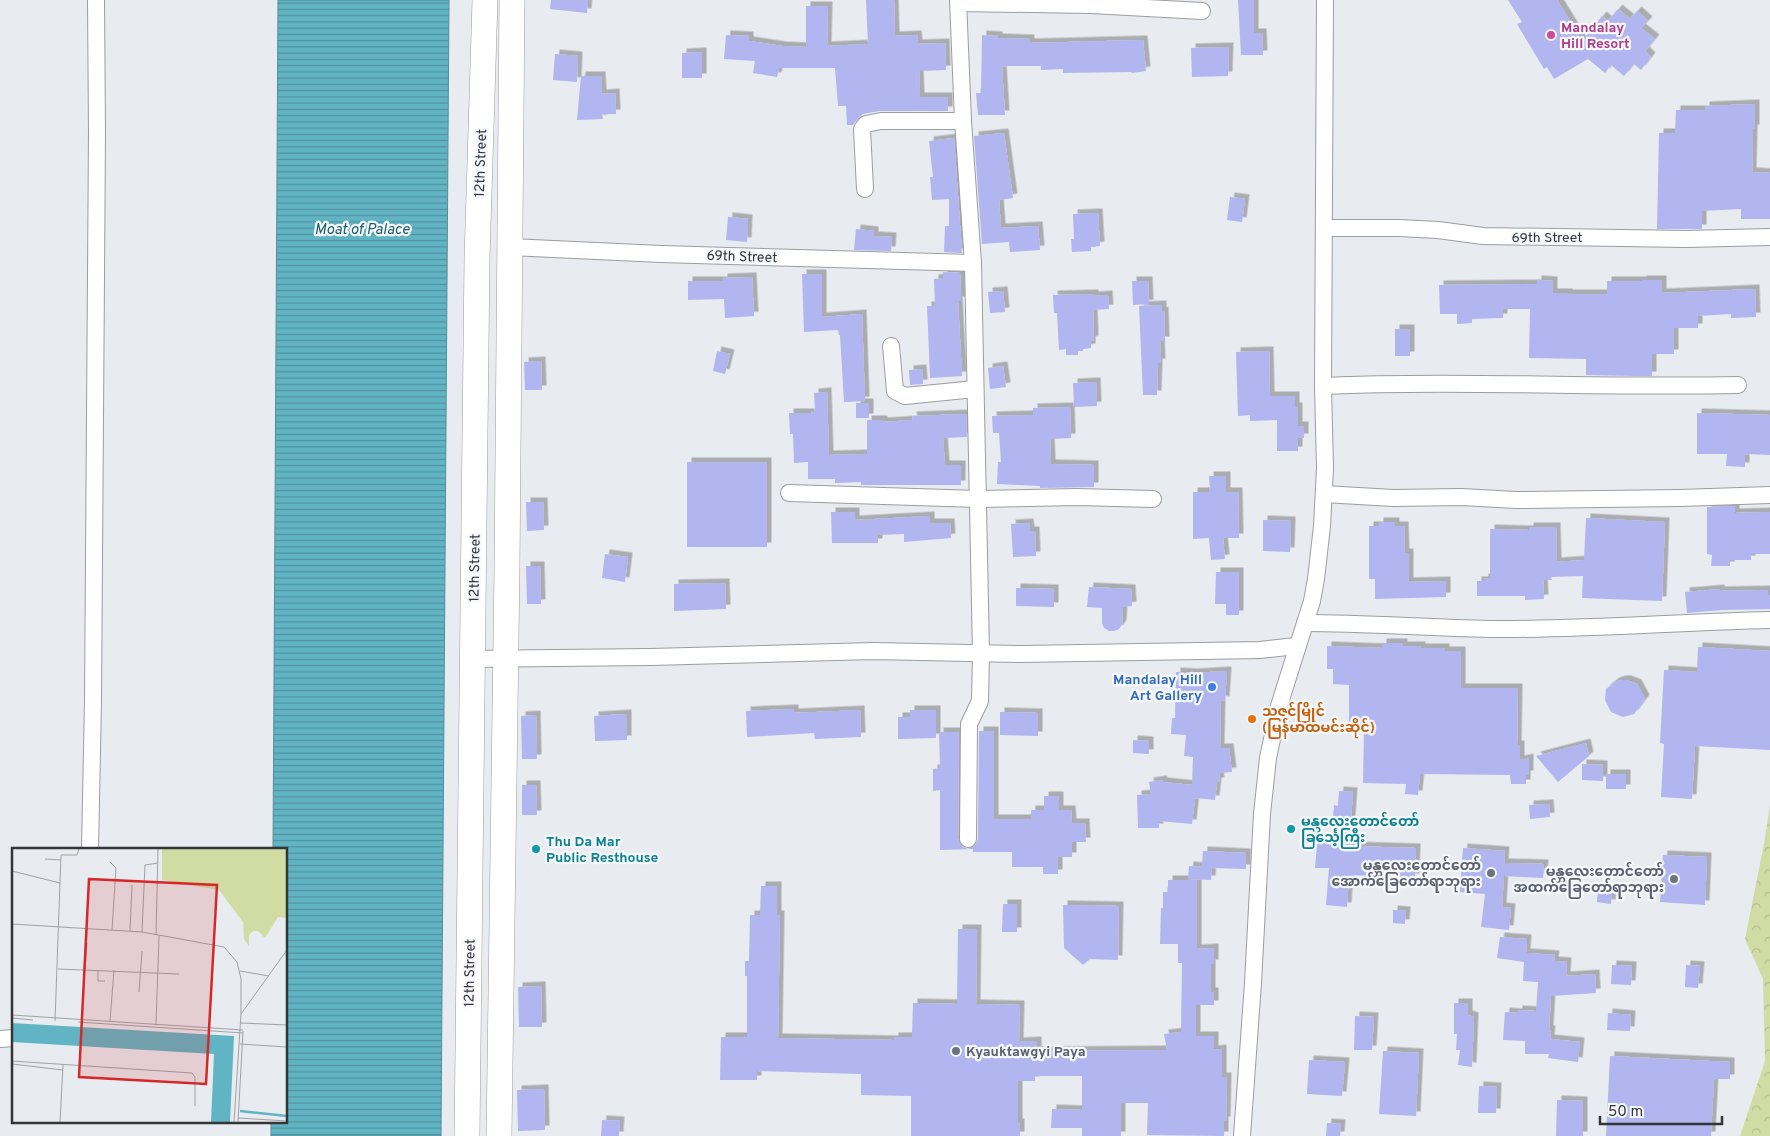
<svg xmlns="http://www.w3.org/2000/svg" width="1770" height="1136" font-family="Overpass,'Noto Sans Myanmar',sans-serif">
  <defs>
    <pattern id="forest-crowns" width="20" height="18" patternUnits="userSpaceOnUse" patternTransform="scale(1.25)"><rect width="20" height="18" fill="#d0dca4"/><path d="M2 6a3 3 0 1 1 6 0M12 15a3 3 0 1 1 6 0" fill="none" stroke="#b3bd8e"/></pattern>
    <pattern id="water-rules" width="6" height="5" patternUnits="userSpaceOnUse" patternTransform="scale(1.25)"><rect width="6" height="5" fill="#61b4c4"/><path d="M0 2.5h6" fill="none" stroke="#5193a0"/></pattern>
    <filter id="shadow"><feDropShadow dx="4.5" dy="-4.5" stdDeviation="0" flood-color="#0004"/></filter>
  </defs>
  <rect width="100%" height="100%" fill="#e8ebef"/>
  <path fill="url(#forest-crowns)" d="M1770 805V1136H1740L1765 1061 1763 979 1745 939 1764 844Z"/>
  <path fill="url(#water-rules)" stroke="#548e9a" d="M278 0H449L441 1136H271V1122H286V850H273Z"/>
  <g fill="#b1b5f0" filter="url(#shadow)">
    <path d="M551 0H588L587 13 550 9Z"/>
    <path d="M866 0H894L895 36 917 35 918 44 945 43 946 70 919 71 920 97H948V111H879L863 114 858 118 853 125H847L846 106H838L835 68H779L777 77 753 73 755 61 724 59 726 35 749 36V41L782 46 806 47V6H828L827 46 868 44Z"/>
    <path d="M1238 0H1254V33H1262L1263 55H1241Z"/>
    <path d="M1508 0H1557L1582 41 1602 16 1608 21 1618 9 1630 19 1637 11 1648 21 1641 28 1655 39 1645 51 1651 57 1641 70 1634 64 1624 76 1611 65 1605 73 1588 59 1554 79 1547 67 1544 69 1517 24 1522 22Z"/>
    <path d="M982 35 998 36V38L1030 39V43L1143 40 1146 71 1132 73 1131 72 1063 73V69L1041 70V66H1006L1002 67 1005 115H978L976 93H981Z"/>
    <path d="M1229 47 1228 76 1192 77 1191 48Z"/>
    <path d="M702 52V78H682V53Z"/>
    <path d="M555 54 578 56 577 82 553 80Z"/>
    <path d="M581 76H601L602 94 615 93 616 114H602L603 119 577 120Z"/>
    <path d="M1755 104V129H1753L1752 172 1770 173V219H1741V209L1702 211V229H1657L1659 133H1675L1676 110H1705V106Z"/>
    <path d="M1004 133 1013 198 999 200 1001 228 1038 226 1040 250 1010 252 1009 242 982 244 974 136Z"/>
    <path d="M954 138 962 253 944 252 945 226H949V199L932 200 930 177H933L929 141Z"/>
    <path d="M1230 197 1245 199 1242 222 1227 220Z"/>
    <path d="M1098 213 1100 246 1091 247V251L1072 252 1071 239H1074L1073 214Z"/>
    <path d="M728 217 748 219 747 242 726 240Z"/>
    <path d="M856 229 874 231V236L892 237 891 251 854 250Z"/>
    <path d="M943 272 960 273 961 301H958L962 376 930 378 927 306H935L934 279 943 278Z"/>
    <path d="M802 274H822V317L862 314 865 401 844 402 840 335H839L838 330 804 332Z"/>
    <path d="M752 277 754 316 725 318 724 299 688 300V281H723V278Z"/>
    <path d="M1537 280 1553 281V293H1568V294H1607V281H1642V280H1662V293L1755 289 1756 317 1731 318V314L1698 316V328H1674V354H1652V376H1634L1586 375V359L1529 358 1530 309H1503V318L1472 319V323L1457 324V314H1440L1439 285 1537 284Z"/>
    <path d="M1132 281H1148L1149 304 1133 305Z"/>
    <path d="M1003 291 1005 312 990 313 988 292Z"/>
    <path d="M1094 294V296L1108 295 1109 309 1093 310 1094 340 1091 341V348L1083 349V351H1078V355H1066V349L1059 350 1057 313H1054L1053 295Z"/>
    <path d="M1162 305V312L1164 311 1165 341H1160L1161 363H1158L1157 395H1143L1139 306Z"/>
    <rect x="1395" y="329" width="15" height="27"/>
    <path d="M717 351 730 354 725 374 713 371Z"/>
    <path d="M1269 351 1270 396H1295V407H1298V426H1304V438H1298V451H1277V420L1250 421V415L1238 416 1236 352Z"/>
    <path d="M541 361 542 390H525L524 362Z"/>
    <path d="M1003 366 1006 387 990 389 988 368Z"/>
    <path d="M922 369 923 384 910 385 909 370Z"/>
    <path d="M1096 382 1097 406 1074 407 1073 383Z"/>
    <path d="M827 392 829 455 867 454V420H883V422L913 420 912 416 966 414 967 437 943 438 945 465H961V485H861V482L835 483V479H808V462L794 463 793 434H790L789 413H811V411H815L814 393Z"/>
    <rect x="856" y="403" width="13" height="15"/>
    <path d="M1070 407 1071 438 1050 439 1051 464 1094 465V487L1040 488V486L997 484 998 462H1001L999 433H993L992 416 1033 415V408Z"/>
    <path d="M1697 413 1770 415V455L1745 454V467L1726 466 1727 454H1697Z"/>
    <rect x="687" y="462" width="80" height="85"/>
    <path d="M1209 476H1226V492H1238L1239 538H1223L1225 559 1211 560 1209 538 1193 539V492H1210Z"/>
    <path d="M526 502H543L544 530 527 531Z"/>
    <path d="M1735 506V513L1770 512V554H1751V560H1730V566H1711L1712 555 1707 554V507Z"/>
    <path d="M831 512H855V520L930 516V523H950L951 538 904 542V534L878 535V543H832Z"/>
    <path d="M1586 518 1665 522 1662 601 1582 598 1583 576 1551 577 1552 580H1543L1544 599 1525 600V596H1477V581H1484V578H1490V529L1529 530V527H1556L1557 562 1584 560Z"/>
    <path d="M1263 520 1291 521 1290 552 1263 551Z"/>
    <path d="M1379 522H1395V526H1404L1405 553H1409V582L1446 581V597L1375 599V579H1369V526H1379Z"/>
    <path d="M1029 523 1030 531H1035L1036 556 1013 557 1011 524Z"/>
    <path d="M605 554 628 557 625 582 602 578Z"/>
    <path d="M526 566H540L541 604H527Z"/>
    <path d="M1216 572H1239V615H1226V604H1215Z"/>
    <path d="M725 583 726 609 674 611V584Z"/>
    <path d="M1089 587 1131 589 1132 606 1123 607 1122 624 1119 629 1114 631H1109L1104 628 1102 623V608L1087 607Z"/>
    <path d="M1016 588 1054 589V607L1016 606Z"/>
    <path d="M1720 589V591L1768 590V595H1770V609L1722 610 1687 613 1685 592Z"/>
    <path d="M1382 643H1403V646H1421V648H1445V651H1461V688H1518L1517 745H1520V760L1529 758V775H1526V784H1511L1510 775 1420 774 1418 795 1405 794 1406 784 1363 783 1364 730 1349 729V685L1333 684V669H1327V646L1382 648Z"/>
    <path d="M1698 647 1770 651V750L1695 746 1692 799 1661 797 1664 744 1660 743 1664 670 1697 672Z"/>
    <path d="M1227 671 1225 701 1221 700 1220 748H1229L1232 772 1219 773 1220 782H1217L1215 800 1195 798 1192 824 1159 821V828H1138L1137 795 1151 794 1149 782 1162 780 1163 782 1192 785 1193 757 1184 756 1186 735 1171 734 1172 718H1175L1176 672 1192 673Z"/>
    <path d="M1621 680H1627L1637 684 1645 699 1634 714 1623 717 1611 712 1605 700 1606 689 1615 682Z"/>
    <path d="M794 709V713L860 710 861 737 815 739 814 733 747 737 746 711Z"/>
    <path d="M910 710H936V738L898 739V717H910Z"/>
    <path d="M1000 712 1038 713V736L1000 735Z"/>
    <path d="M627 714V740L595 741 594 716Z"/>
    <path d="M536 715 537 759H522L521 716Z"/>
    <path d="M979 731H994V819H1031V810H1044V796H1059V810H1071L1072 823H1085L1086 842H1072V857H1058V874H1043V867H1012V852H973V849L940 850V790L933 791V769L940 768 939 732H959L958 839 963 847 968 849 976 844 978 839Z"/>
    <path d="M1133 740 1149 741V754L1133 753Z"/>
    <path d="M1586 743 1589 756 1558 782 1536 756Z"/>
    <path d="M1582 764 1603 765V781L1582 780Z"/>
    <rect x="1606" y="774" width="20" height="15"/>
    <path d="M522 785H536L537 815H522Z"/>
    <path d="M1339 791 1353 792 1349 846 1416 848 1415 878 1349 875 1347 907 1326 905 1329 868H1315L1317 844 1331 845 1334 805 1338 806Z"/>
    <path d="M1549 804 1550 817 1530 819 1529 805Z"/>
    <path d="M1463 848 1505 851 1504 863 1544 864 1543 878 1504 876 1502 907 1511 908 1509 930 1481 927 1485 894 1460 892Z"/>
    <path d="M1203 851 1246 853V869L1212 868 1211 880 1188 879 1189 866 1202 867Z"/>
    <path d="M1663 855 1707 857 1705 905 1660 902Z"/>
    <path d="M1168 880H1197V949L1214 948V964H1211V992H1214V1005H1196V1036H1214V1050L1222 1049V1077H1227L1226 1121H1224V1136L1147 1135 1148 1103H1121V1136H1082V1128H1051L1052 1109 1082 1110V1076H1035V1081H1018V1123H1020V1136H911V1096L861 1095V1074L757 1071V1080H720L721 1037H747V976H745V961H749L750 915H760L761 886H777V915H780L778 1038 894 1040V1037H912L913 1003 957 1004 958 929H977L976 1004 1020 1005 1019 1042 1037 1041V1051L1167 1050 1164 1034 1181 1032 1182 963H1178V944H1160L1161 908H1163V892H1168Z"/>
    <path d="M1598 888 1612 889 1611 904 1597 902Z"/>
    <path d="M1003 904H1017V932H1002Z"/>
    <path d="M1063 905 1119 906 1118 960 1090 959 1083 965 1064 948Z"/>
    <path d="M1393 910 1406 911 1405 924 1393 923Z"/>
    <path d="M1500 937 1527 939 1526 953 1555 955 1554 961 1567 962 1566 976 1595 974 1596 993 1551 996 1549 1030H1551L1550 1039 1580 1042 1578 1062 1548 1058 1549 1054H1525V1041L1503 1040 1505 1012 1518 1013V1010L1536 1011 1538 982 1523 981 1524 962 1497 958Z"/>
    <path d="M1612 965 1632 966 1631 985 1611 984Z"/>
    <path d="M1686 965 1700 966 1698 988 1685 987Z"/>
    <path d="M541 986 542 1027H519L518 987Z"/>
    <path d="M1454 1003H1468V1015L1474 1017 1472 1067 1458 1065 1460 1050H1456L1457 1034H1454Z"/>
    <path d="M1608 1013 1631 1015 1630 1031 1607 1030Z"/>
    <path d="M1355 1016 1374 1017 1372 1050H1354Z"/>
    <path d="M1383 1051 1419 1053 1416 1116 1379 1114Z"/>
    <path d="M1610 1056 1730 1062V1079H1714L1711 1136H1606Z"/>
    <path d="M1309 1060 1345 1062 1342 1096 1307 1094Z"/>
    <path d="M1479 1086 1497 1087 1496 1113H1478Z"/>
    <path d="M544 1089 545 1130 518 1131 517 1090Z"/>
    <path d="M1557 1100 1583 1101V1136H1556Z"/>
    <path d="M602 1120 620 1121 619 1136H601Z"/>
    <path d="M1327 1123 1341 1124 1340 1136H1326Z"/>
  </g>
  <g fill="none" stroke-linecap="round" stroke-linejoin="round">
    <defs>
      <g id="minor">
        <path d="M958 0 963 121 973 263 981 653 980 701 969 724 968 839"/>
        <path d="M959 3 1091 5 1202 11"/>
        <path d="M865 189 862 129 866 124 881 121H963"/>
        <path d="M1324 228H1399L1438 230 1483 236 1686 239 1770 237"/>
        <path d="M510 247 661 254 973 263"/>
        <path d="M891 346 895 391 905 396 975 389"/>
        <path d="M1323 386C1461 380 1600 388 1738 385"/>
        <path d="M789 493 978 499 1077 497 1153 499"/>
        <path d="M1324 494 1393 498 1461 497 1516 500 1680 498 1770 495"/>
        <path d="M1305 623C1367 623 1428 628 1490 629 1584 630 1677 622 1770 620"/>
        <path d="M473 659 651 657 873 651 1022 654 1260 650 1296 646"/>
        <path d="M90 850 93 701 97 133 96 0"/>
        <path d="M0 1039 14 1038"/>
        <path d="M1242 1136 1253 983 1262 814 1268 758 1279 706 1312 601 1316 579 1322 526 1325 468 1323 386 1325 0"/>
      </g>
      <g id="primary">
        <path d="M467 1136 477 259 485 0"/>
        <path d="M499 1136 507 568 512 0"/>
      </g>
    </defs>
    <use href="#minor" stroke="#9b9da1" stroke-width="18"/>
    <use href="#primary" stroke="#9b9da1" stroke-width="26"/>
    <use href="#minor" stroke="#fff" stroke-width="16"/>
    <use href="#primary" stroke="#fff" stroke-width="25"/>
  </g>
  <circle fill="#d1479c" stroke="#f5f8fd" stroke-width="2" cx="1551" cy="35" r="5"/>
  <circle fill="#3f7fe0" stroke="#f5f8fd" stroke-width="2" cx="1212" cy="687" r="5"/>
  <circle fill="#e8710a" stroke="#f5f8fd" stroke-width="2" cx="1252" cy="719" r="5"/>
  <g fill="#0f9aa8" stroke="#f5f8fd" stroke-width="2">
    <circle cx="1291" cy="829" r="5"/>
    <circle cx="536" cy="849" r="5"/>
  </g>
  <g fill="#6b7280" stroke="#f5f8fd" stroke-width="2">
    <circle cx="1491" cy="873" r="5"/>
    <circle cx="1674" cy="879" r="5"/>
    <circle cx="956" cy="1051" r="5"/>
  </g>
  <g text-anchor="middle" stroke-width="4.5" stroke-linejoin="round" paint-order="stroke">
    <g font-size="14" font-weight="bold" fill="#b23c85" stroke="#f5f8fd" text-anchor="start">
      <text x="1561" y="32">Mandalay<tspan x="1561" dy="16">Hill Resort</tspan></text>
    </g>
    <g font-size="14" fill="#343537" stroke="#f5f8fd">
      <text transform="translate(480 163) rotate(-88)" y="5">12th Street</text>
      <text x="1547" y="242">69th Street</text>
      <text transform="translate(742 256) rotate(2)" y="5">69th Street</text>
      <text transform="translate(474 568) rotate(-89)" y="5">12th Street</text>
      <text transform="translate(469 973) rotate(-89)" y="5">12th Street</text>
    </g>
    <g font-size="14" font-weight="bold" fill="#366cbe" stroke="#f5f8fd" text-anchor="end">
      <text x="1202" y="684">Mandalay Hill<tspan x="1202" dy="16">Art Gallery</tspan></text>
    </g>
    <g font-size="14" font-weight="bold" fill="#c56008" stroke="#f5f8fd" text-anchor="start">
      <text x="1262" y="716">သဇင်မြိုင်<tspan x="1262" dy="16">(မြန်မာထမင်းဆိုင်)</tspan></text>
    </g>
    <g font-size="14" font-weight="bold" fill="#0d838f" stroke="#f5f8fd" text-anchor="start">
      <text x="1301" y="826">မန္တလေးတောင်တော်<tspan x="1301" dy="16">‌ခြင်္သေ့ကြီး</tspan></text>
      <text x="546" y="846">Thu Da Mar<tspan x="546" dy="16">Public Resthouse</tspan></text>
    </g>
    <g font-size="14" font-weight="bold" fill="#5b616d" stroke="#f5f8fd" text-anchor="end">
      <text x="1481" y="870">မန္တ‌လေးတောင်တော်<tspan x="1481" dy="16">အောက်ခြေတော်ရာဘုရား‌</tspan></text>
      <text x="1664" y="876">မန္တ‌လေးတောင်တော်<tspan x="1664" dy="16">အထက်ခြေတော်ရာဘုရား‌</tspan></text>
      <text x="966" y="1056" text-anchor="start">Kyauktawgyi Paya</text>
    </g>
    <g font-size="15" font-style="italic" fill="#195e6a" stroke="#f5f8fd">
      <text x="362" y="234">Moat of Palace</text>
    </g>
  </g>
  <g transform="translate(12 848)">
    <rect width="275" height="275" fill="#e8ebef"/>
    <path d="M150 1H275V70L266 69 253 90 246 83H241L237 87V98L232 91 231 74 207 42 150 32Z" fill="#d0dca4"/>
    <path d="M0 175 222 188 218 274H199L202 206 0 194Z" fill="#61b4c4"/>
    <path fill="none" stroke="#61b4c4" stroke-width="2.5" d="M228 263 275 268"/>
    <path fill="none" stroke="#a0a2a5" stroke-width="1" d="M33 11 49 12M98 14 104 20 100 82M0 23 48 35M0 76 130 84 212 99 225 114 229 131V166M118 83 120 37M130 84 133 17 146 15M144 87 146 1M46 121 167 126M73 122 75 95M86 122V133H93M228 123 257 128M127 144 130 103M0 167 231 182M0 170 21 172M43 173 49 7H65L67 1M98 173 102 122M66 174 231 185M229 175 275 177M144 177 147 88M228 196 275 199M0 213 180 225 183 229V258M0 216 51 222M226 270 275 273M48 274 51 217M222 274 229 166 275 102M226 274 231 183"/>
    <path fill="#d62828" fill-opacity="0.15" stroke="#d62828" stroke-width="2.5" d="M77 31 205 37 194 236 67 229Z"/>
    <rect width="275" height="275" fill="none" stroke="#343537" stroke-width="2.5"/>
  </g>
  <path d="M1600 1116v8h122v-8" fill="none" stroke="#343537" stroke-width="2.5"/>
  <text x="1608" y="1116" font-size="15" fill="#343537" stroke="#f5f8fd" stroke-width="4" paint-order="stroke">50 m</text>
</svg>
